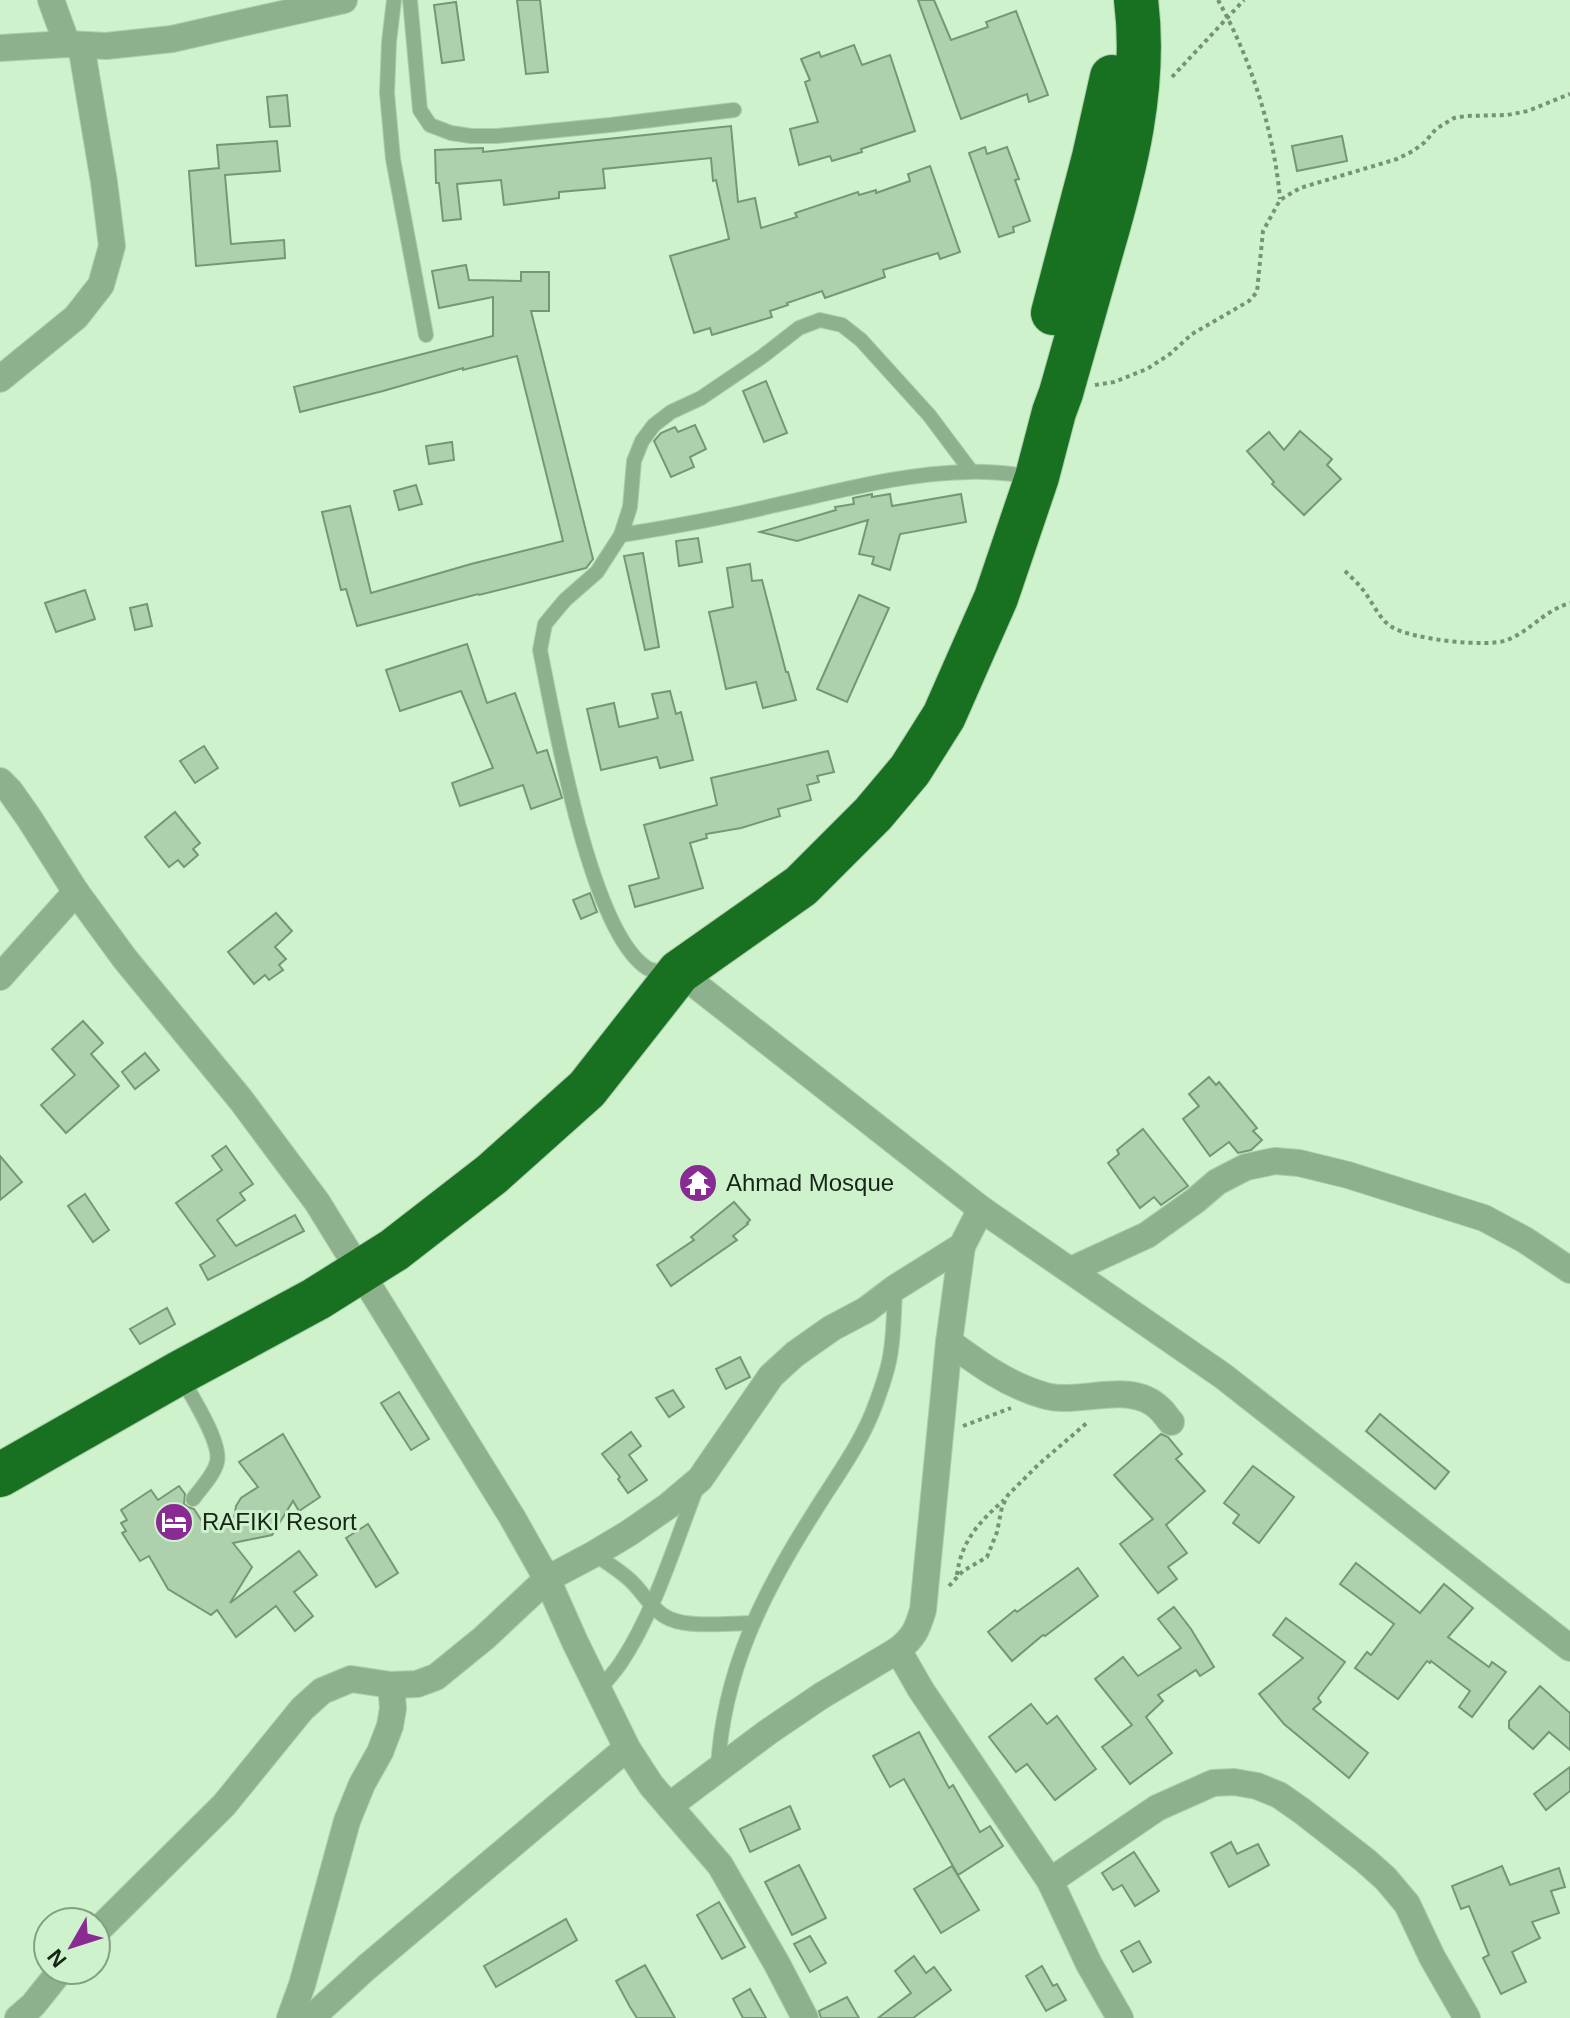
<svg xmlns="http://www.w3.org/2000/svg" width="1570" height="2018" font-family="Helvetica,sans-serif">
  <rect width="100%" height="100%" fill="#cdf2cc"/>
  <g fill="#aed1ad" stroke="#769775" stroke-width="2">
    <path d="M517 0H540L548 72 526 74Z"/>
    <path d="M918 0H934L951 40 988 27 986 22 1016 11 1048 95 1029 102 1027 94 961 119Z"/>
    <path d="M456 2 464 60 442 63 434 5Z"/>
    <path d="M854 45 862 65 890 55 915 131 861 149 862 152 832 161 830 156 799 165 790 129 818 122 805 82 810 80 801 59 819 52 821 57Z"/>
    <path d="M287 95 290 126 270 127 267 97Z"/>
    <path d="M731 126 738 202 755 198 761 228 797 217 795 213 858 192 859 195 876 190V193L910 181 908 174 930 166 960 252 940 259 938 253 883 270 885 277 825 298 822 291 787 303 788 305 770 311 772 317 712 335 710 328 694 333 670 256 729 239 716 180 713 181 711 158 603 169 605 188 559 192V198L504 205 501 180 457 184 461 219 443 221 439 183H436L435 150 483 148V152Z"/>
    <path d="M1342 136 1347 161 1297 171 1292 146Z"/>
    <path d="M277 141 280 171 225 175 231 244 284 240 285 258 196 266 189 171 219 168 217 145Z"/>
    <path d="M985 147 987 154 1007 147 1019 179 1015 180 1030 221 1013 227 1014 232 999 237 969 153Z"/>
    <path d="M466 265 469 280 521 281V272H549V311H531L593 559 586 568 479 595 478 594 357 626 346 589 341 590 322 512 350 506 371 593 471 564 563 541 517 356 463 370V368L383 391 300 412 294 387 493 336V297L439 308 432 271Z"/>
    <path d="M766 381 787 433 764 442 743 391Z"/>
    <path d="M695 425 706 449 690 457 694 467 671 477 654 441 661 433 675 427 678 432Z"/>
    <path d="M1300 431 1332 459 1327 465 1341 479 1304 515 1272 484 1274 482 1247 451 1269 432 1284 450Z"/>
    <path d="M452 442 454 460 429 464 426 446Z"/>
    <path d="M416 485 422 504 399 510 394 491Z"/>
    <path d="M872 494V497L890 494 892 506 961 494 966 522 900 534 890 570 872 564 874 557 859 554 868 520 797 541 760 532 836 510 835 507 854 504 853 498Z"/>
    <path d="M698 538 702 562 679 566 676 541Z"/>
    <path d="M643 553 659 647 645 650 624 556Z"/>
    <path d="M750 564 752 581 762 580 786 672H788L796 700 763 708 756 682 726 689 709 612 733 607 727 568Z"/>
    <path d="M85 590 95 619 56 632 45 603Z"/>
    <path d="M859 595 889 608 847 702 817 689Z"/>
    <path d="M147 604 152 626 135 630 130 608Z"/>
    <path d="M467 644 487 703 515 693 537 753 547 750 562 798 531 809 523 785 460 806 452 783 493 768 461 691 400 711 386 670Z"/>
    <path d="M670 691 676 714 681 712 693 760 660 768 657 757 601 770 587 709 614 703 619 727 658 718 652 694Z"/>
    <path d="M204 746 218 768 195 783 180 761Z"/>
    <path d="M828 751 834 772 817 776 819 782 807 785 811 800 778 809 780 816 741 828 706 834 707 838 690 843 703 888 635 907 629 886 659 878 644 825 717 805 711 778Z"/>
    <path d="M175 812 200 843 193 849 198 855 184 867 178 860 169 867 145 837Z"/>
    <path d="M590 893 597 912 581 919 573 900Z"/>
    <path d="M276 913 292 931 275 947 286 959 279 965 283 970 269 980 265 975 254 984 228 952Z"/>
    <path d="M83 1021 103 1043 91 1054 119 1086 66 1133 41 1105 75 1075 52 1049Z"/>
    <path d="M145 1053 159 1070 135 1089 122 1072Z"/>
    <path d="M1209 1077 1216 1085 1219 1082 1257 1128 1253 1131 1262 1140 1251 1150 1238 1153 1229 1142 1210 1156 1183 1119 1199 1106 1189 1094Z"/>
    <path d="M1143 1129 1188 1186 1161 1205 1154 1197 1140 1208 1108 1163 1119 1154 1117 1150Z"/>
    <path d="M226 1146 253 1184 240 1193 245 1200 217 1220 236 1246 295 1215 304 1231 208 1280 200 1265 215 1256 176 1203 222 1170 212 1156Z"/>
    <path d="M0 1156 22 1182 0 1200Z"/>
    <path d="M85 1194 109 1230 93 1242 68 1206Z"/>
    <path d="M734 1202 750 1220 747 1223 748 1224 733 1236 737 1240 671 1286 657 1265 694 1240 691 1237Z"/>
    <path d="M167 1308 175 1324 140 1344 130 1329Z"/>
    <path d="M740 1357 750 1377 726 1389 716 1369Z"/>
    <path d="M673 1390 684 1407 669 1417 656 1398Z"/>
    <path d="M399 1392 429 1439 411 1450 381 1403Z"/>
    <path d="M1380 1414 1449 1472 1435 1489 1366 1431Z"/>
    <path d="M631 1432 641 1446 629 1455 647 1480 628 1493 618 1479 620 1477 602 1454Z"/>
    <path d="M283 1434 320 1497 299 1511 293 1501 272 1535 233 1543 252 1567 230 1603 299 1551 317 1575 294 1592 313 1616 295 1631 276 1606 236 1637 217 1610 211 1615 168 1589 149 1556 140 1561 122 1533 126 1531 121 1523 127 1520 121 1510 151 1490 158 1500 179 1486 185 1494 184 1504 188 1507 194 1509 205 1526 216 1523 233 1524 236 1506 241 1498 258 1487 239 1462Z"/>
    <path d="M1161 1434 1168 1437 1182 1454 1176 1459 1205 1491 1166 1525 1187 1553 1168 1567 1177 1579 1158 1593 1120 1544 1153 1519 1114 1475Z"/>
    <path d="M1253 1466 1294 1497 1259 1543 1233 1523 1239 1515 1224 1503Z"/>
    <path d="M368 1524 398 1573 376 1587 346 1538Z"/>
    <path d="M1356 1563 1420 1613 1444 1584 1473 1608 1448 1637 1489 1667 1492 1662 1506 1672 1472 1717 1459 1707 1470 1691 1431 1661 1430 1663 1427 1661 1398 1699 1355 1668 1367 1652 1371 1655 1394 1624 1340 1584Z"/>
    <path d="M1078 1568 1098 1596 1045 1636 1043 1635 1012 1661 988 1632 1015 1610 1017 1612Z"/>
    <path d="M1174 1607 1191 1629 1214 1667 1200 1676 1196 1670 1158 1695 1163 1701 1146 1717 1172 1753 1130 1784 1102 1747 1132 1725 1095 1679 1123 1657 1138 1676 1181 1648 1158 1619Z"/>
    <path d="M1286 1618 1345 1662 1318 1698 1321 1702 1313 1709 1368 1753 1349 1778 1284 1724 1259 1694 1303 1658 1273 1635Z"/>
    <path d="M1540 1686 1570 1713V1750L1549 1732 1533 1749 1509 1728V1721Z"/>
    <path d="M1031 1704 1047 1724 1057 1716 1096 1769 1055 1800 1027 1764 1016 1772 989 1737Z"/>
    <path d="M919 1732 949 1788 953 1785 980 1832 990 1826 1003 1846 958 1875 904 1779 890 1787 873 1756Z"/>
    <path d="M1570 1767V1791L1546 1810 1534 1794Z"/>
    <path d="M790 1806 800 1829 750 1852 740 1829Z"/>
    <path d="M1231 1842 1237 1854 1258 1844 1269 1865 1229 1887 1211 1853Z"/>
    <path d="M1134 1852 1159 1891 1135 1906 1122 1885 1113 1890 1102 1873Z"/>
    <path d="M799 1865 826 1918 792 1935 765 1882Z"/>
    <path d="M952 1866 979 1910 941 1933 914 1889Z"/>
    <path d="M1502 1866 1510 1885 1559 1868 1565 1887 1551 1891 1559 1913 1532 1922 1540 1938 1512 1952 1526 1982 1501 1994 1483 1958 1489 1955 1469 1906 1461 1909 1452 1886Z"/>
    <path d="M719 1902 745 1947 722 1959 697 1915Z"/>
    <path d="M566 1919 577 1940 496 1987 484 1966Z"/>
    <path d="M810 1936 826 1963 810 1972 794 1944Z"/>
    <path d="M1139 1941 1151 1962 1133 1972 1121 1951Z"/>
    <path d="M914 1956 926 1973 934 1967 951 1990 913 2018H878L911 1993 895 1971Z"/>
    <path d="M645 1965 675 2018H637L630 2007 616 1981Z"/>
    <path d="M1042 1966 1053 1986 1057 1984 1066 2000 1046 2011 1026 1976Z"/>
    <path d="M750 1989 766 2018H743L733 1999Z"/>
    <path d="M847 1997 859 2018H821L819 2011Z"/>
  </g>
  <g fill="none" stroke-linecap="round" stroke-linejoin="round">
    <defs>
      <g id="lane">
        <path d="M394 0 389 42 387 93 393 159 426 335"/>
        <path d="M410 0 420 110 430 125 451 133 471 136H497L610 125 734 110"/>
        <path d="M621 535C671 527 722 518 771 506 836 492 902 473 969 472 990 471 1010 474 1030 476"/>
        <path d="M671 972C664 971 653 972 647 968 590 932 554 718 540 650L545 624 565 600 597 572 621 535 630 507 634 461 642 441 654 425 671 412 701 398 763 356 799 328 820 320 842 325 861 340 929 415 971 471"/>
        <path d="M181 1377C191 1395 222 1443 217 1462 214 1475 201 1488 193 1499"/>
        <path d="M594 1554C606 1562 619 1570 630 1580 644 1593 652 1611 670 1619 692 1628 728 1623 752 1623"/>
        <path d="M598 1691C606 1681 615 1672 622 1661 655 1611 675 1543 697 1487"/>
        <path d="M718 1768C723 1673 762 1594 813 1514 835 1478 862 1443 876 1403 882 1387 889 1367 891 1350 894 1330 894 1309 895 1289"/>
      </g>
      <g id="street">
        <path d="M51 0 67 44"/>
        <path d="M0 48 67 44 106 46 172 39 344 0"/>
        <path d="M0 379 76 317 101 285 112 246 104 182 81 45"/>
        <path d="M0 781 10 791 29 818 76 892 125 959 241 1100 317 1202 512 1517 547 1579 575 1642 627 1748 651 1785 720 1865 777 1964 805 2018"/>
        <path d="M679 972 981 1209 1223 1376 1570 1648"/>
        <path d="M0 977 76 892"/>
        <path d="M1071 1270 1147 1235 1196 1200 1217 1182 1246 1167 1275 1161 1299 1163 1348 1175 1484 1218 1525 1240 1570 1270"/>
        <path d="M949 1342C979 1364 1009 1386 1046 1396 1082 1405 1130 1380 1159 1408 1164 1412 1167 1418 1171 1422"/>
        <path d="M898 1650 921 1690 1050 1881 1089 1964 1120 2018"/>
        <path d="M669 1806 768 1732 821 1696 898 1650C914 1637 917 1630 923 1610L949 1342 962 1246"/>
        <path d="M1050 1881 1157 1808 1213 1783 1234 1782 1257 1786 1279 1795 1302 1811 1366 1861 1386 1879 1407 1904 1432 1957 1467 2018"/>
        <path d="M96 1932 224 1805 302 1709 322 1691 351 1679 391 1685 417 1684 436 1677 484 1638 547 1579 594 1554 629 1533 668 1506 700 1479 771 1376 795 1354 832 1328 866 1310 895 1288 962 1246 981 1209"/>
        <path d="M18 2018 33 2005 61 1970"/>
        <path d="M290 2018 302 1985 347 1821 362 1784 380 1752 390 1726 393 1708 391 1685"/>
        <path d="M311 2018 367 1967 627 1748"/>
      </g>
      <g id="highway">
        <path d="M1053 313 1094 157 1112 77"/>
        <path d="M0 1475 179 1373 316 1299 394 1250 492 1174 587 1089 679 972 801 886 873 814 910 770 944 716 996 598 1037 477 1054 412 1061 393C1074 346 1088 299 1101 252 1125 170 1147 86 1136 0"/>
      </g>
    </defs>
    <use href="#lane" stroke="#accdab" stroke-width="16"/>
    <use href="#street" stroke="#accdab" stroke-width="28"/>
    <use href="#highway" stroke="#accdab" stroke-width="46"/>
    <g stroke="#789277" stroke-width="4" stroke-dasharray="4 4" stroke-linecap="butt">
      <path d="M1218 0C1251 59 1274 131 1280 199"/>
      <path d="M1172 77 1244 0"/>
      <path d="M1095 385 1114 382 1147 369 1170 354 1192 334 1249 301 1257 292 1263 231 1280 200 1300 188 1397 159 1413 151 1425 142 1436 129 1454 118 1466 116 1507 115 1528 111 1570 94"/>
      <path d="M1345 571C1352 578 1360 585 1366 594 1374 605 1380 620 1392 627 1410 639 1487 648 1507 640 1529 632 1545 610 1570 603"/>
      <path d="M963 1426 1011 1408"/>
      <path d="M957 1575C961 1541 980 1521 1004 1500"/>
      <path d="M949 1586 963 1571 987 1557 997 1532 1002 1507 1008 1495 1039 1464 1088 1422"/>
    </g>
    <use href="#lane" stroke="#8eb18d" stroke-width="14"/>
    <use href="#street" stroke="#8eb18d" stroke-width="26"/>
    <use href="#highway" stroke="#177120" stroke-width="44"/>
  </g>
  <defs>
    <symbol id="temple-disc" viewBox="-11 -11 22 22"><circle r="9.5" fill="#8a2a93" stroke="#cdf2cc"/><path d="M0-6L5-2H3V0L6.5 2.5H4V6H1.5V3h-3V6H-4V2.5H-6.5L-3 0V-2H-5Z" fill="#fff"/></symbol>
    <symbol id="hotel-disc" viewBox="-11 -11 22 22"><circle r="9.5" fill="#8a2a93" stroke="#cdf2cc"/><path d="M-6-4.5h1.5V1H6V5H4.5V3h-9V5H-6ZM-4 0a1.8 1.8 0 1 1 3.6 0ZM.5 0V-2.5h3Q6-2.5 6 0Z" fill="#fff"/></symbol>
  </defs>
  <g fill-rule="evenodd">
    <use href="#temple-disc" x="676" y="1161" width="44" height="44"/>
    <use href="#hotel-disc" x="152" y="1500" width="44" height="44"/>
  </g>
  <g text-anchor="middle" stroke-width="6" stroke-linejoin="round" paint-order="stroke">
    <g font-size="24" fill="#172517" stroke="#cdf2cc" text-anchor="start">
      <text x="726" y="1191">Ahmad Mosque</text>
      <text x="202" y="1530">RAFIKI Resort</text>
    </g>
  </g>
  <g transform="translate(72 1946) rotate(231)"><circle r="38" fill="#cdf2cc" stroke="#84a084" stroke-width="2"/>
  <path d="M0-6L14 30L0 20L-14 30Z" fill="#8a2a93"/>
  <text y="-12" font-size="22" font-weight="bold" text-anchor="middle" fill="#172517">N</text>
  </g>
</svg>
